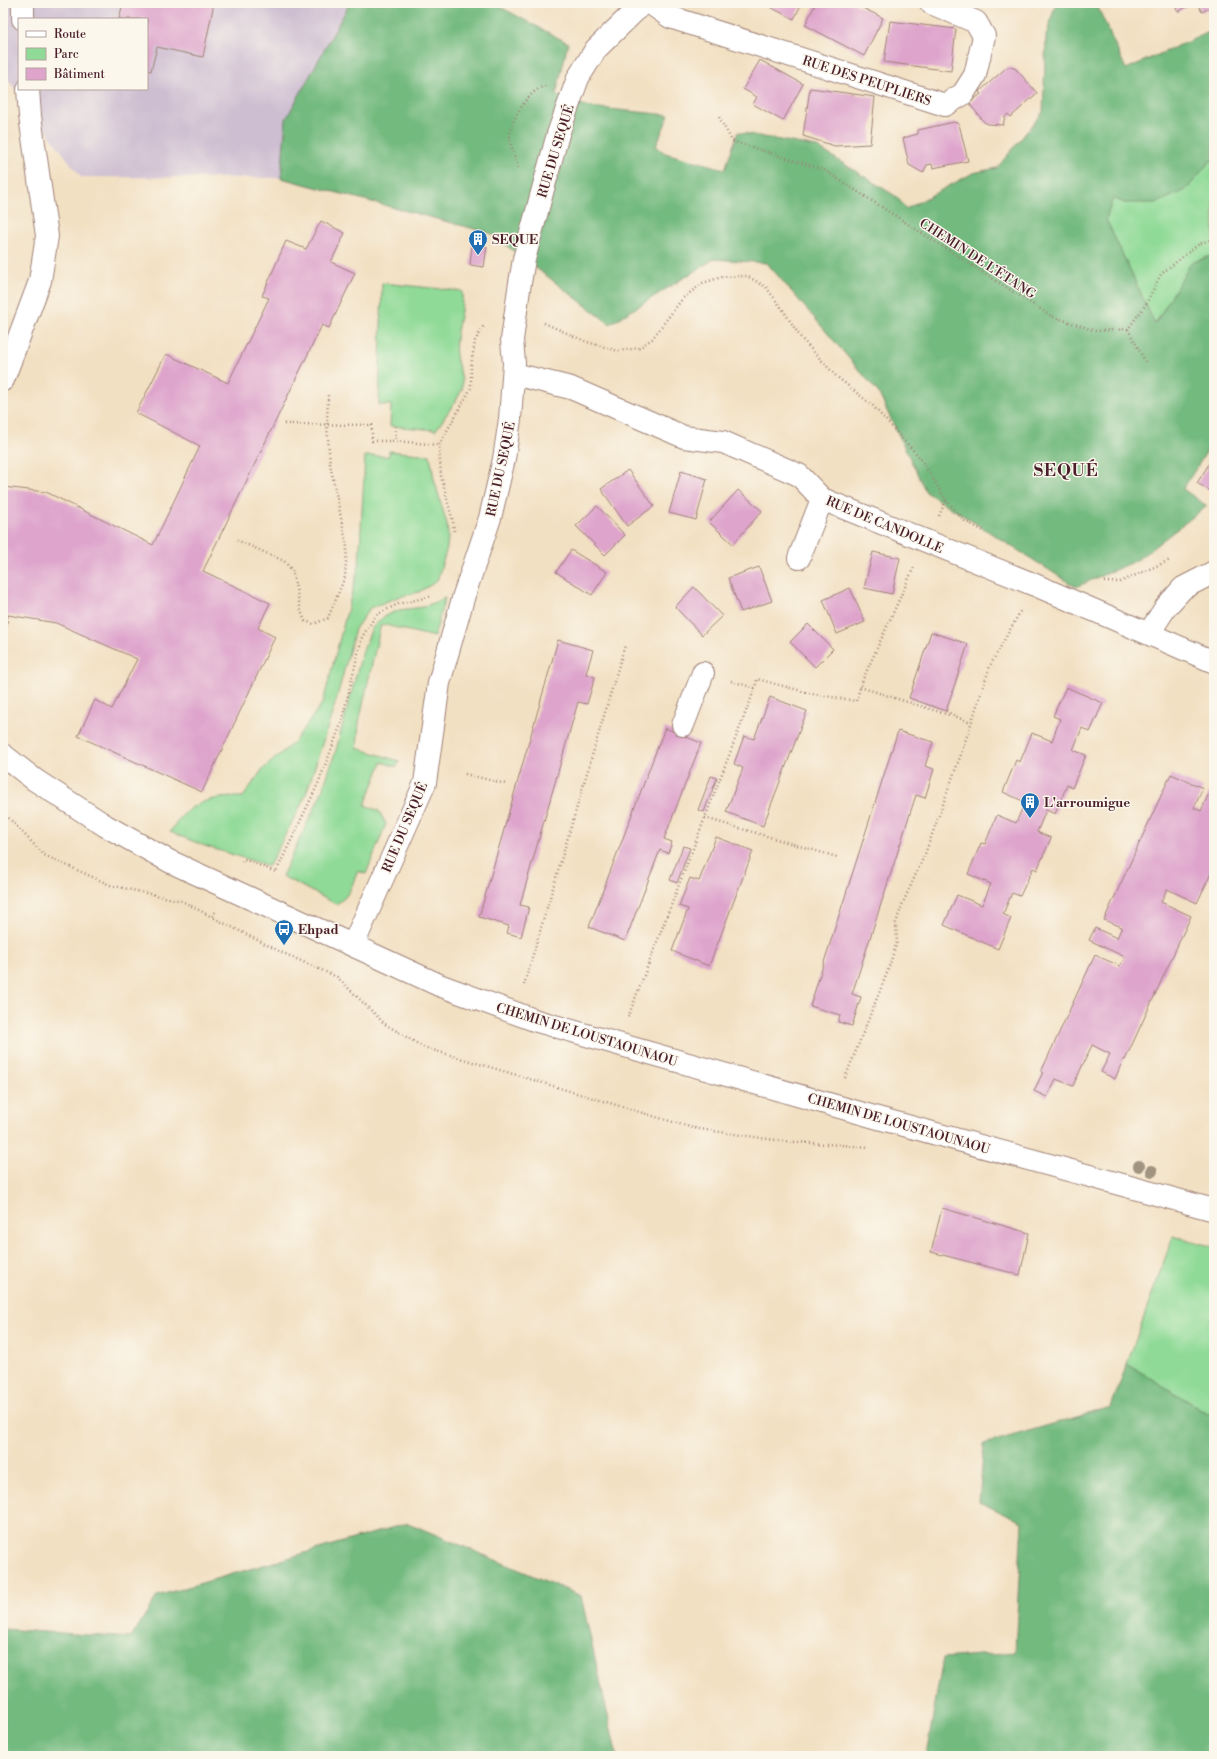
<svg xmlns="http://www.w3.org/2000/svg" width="1217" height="1759" font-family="'Libre Bodoni',serif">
  <rect width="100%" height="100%" fill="#fbf7ec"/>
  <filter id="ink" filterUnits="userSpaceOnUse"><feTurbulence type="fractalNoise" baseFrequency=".025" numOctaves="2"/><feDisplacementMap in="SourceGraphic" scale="8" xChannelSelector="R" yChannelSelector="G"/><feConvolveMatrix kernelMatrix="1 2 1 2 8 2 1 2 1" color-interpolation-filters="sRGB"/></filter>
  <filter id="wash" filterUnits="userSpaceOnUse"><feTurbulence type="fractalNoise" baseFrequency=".012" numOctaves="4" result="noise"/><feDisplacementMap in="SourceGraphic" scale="16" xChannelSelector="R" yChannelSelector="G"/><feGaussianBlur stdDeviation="0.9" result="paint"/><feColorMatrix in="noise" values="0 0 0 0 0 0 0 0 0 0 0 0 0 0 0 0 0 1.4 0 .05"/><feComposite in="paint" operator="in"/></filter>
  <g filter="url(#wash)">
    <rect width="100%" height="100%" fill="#f2e0c2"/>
    <path fill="#cebed1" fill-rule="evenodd" d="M3 3H350L286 119 281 178 81 177 3 73ZM19 19H147V89H19Z"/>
    <g fill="#8fda96" stroke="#6c7c60">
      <path d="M1210 160 1214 161V255L1191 263 1155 325 1106 219 1113 198 1125 203 1186 190Z"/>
      <path d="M382 283 462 291C464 313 453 334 456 355 457 366 464 378 462 389 460 396 441 422 436 430L390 426 391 405H379Z"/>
      <path d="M389 451 430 455 434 479 447 524 448 536 447 548 437 581 419 592 398 597 370 608 355 629 336 701 305 797 269 866 205 846 170 832C175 825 180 817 186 812 202 798 224 797 243 797L262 770 295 741 323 702 359 566 365 456H389Z"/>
      <path d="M445 598 434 637 381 624 359 722 357 748 399 761 397 767 382 762 365 805 379 811 386 824 366 874 358 871C352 884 350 897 336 904L282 876 321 794 336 750 362 653 372 628 383 617 399 610 423 607Z"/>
      <path d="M1173 1236 1214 1247V1417L1127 1364Z"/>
    </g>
    <g fill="#73ba7f" stroke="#5e6c55">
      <path d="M350 3H493L568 43 556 95 589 107 669 115 656 146 665 153 725 169 738 132 817 147 897 197 906 209 973 173 997 168 1043 112 1046 36 1056 3H1096L1126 69 1214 30V161H1210L1186 190 1156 203H1125L1113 198 1106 219 1155 324 1191 263 1214 255V440L1183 489 1207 506 1137 560 1076 587 926 492 878 392 767 263 714 259 610 324 490 233 281 178 286 119Z"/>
      <path d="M1127 1364 1214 1417V1756H926L943 1658 1015 1652 1022 1522 979 1502 984 1444 1111 1407Z"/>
      <path d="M408 1523 581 1596 617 1756H3V1629L131 1638 157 1596Z"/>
    </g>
    <g id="blocks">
      <g fill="#dea4cc">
        <path d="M123 3H214L203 57 157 47 151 71 147 70V19H119Z"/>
        <path d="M762 3H802L794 19Z"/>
        <path d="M816 3H853L883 18 864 56 805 25Z"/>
        <path d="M1173 3H1193L1178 12Z"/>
        <path d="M1197 3H1214V5L1202 12Z"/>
        <path d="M890 21 956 29 951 71 884 62Z"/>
        <path d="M760 60 803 84 783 121 753 104 757 97 743 89Z"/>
        <path d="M1007 67H1011L1016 69 1037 93 1011 117 1008 114 1005 117 1003 125 988 124 984 122 969 103 981 94 979 92Z"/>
        <path d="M810 88 875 97 870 144 835 146 803 136Z"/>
        <path d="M954 122 959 124 960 128 968 161 933 168 932 164 927 165 923 173 909 165 903 138 918 134V130Z"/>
        <path d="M321 221 345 233 331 262 355 273 329 328 322 325 203 571 270 603 258 628 275 637 202 792 78 736 95 700 112 709 137 659 56 623 8 615 5 641H3V487L46 492 153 545 200 446 136 413 166 354 228 383 269 298 262 296 286 241 306 249Z"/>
        <path d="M472 244 487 247 484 267 470 265Z"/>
        <path d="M1214 456V493L1197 483Z"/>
        <path d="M628 470 654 506 627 526 601 489Z"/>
        <path d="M681 471 707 479 696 520 669 513Z"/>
        <path d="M738 490 762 511 733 544 709 522Z"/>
        <path d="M597 506 625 535 605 555 576 526Z"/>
        <path d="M571 550 607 572 592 595 556 572Z"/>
        <path d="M873 552 900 558 892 594 864 588Z"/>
        <path d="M759 567 772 601 741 612 728 578Z"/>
        <path d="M694 587 722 616 702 635 675 607Z"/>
        <path d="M850 588 865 622 837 634 823 600Z"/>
        <path d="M808 624 833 649 815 667 790 642Z"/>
        <path d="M931 632 968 644 946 711 909 698Z"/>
        <path d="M558 640 593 650 586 674 595 677 587 704 578 702 520 905 529 907 521 937 507 933 509 926 479 917Z"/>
        <path d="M1066 687 1103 703 1090 732 1082 728 1073 750 1086 755 1072 788 1067 785 1055 814 1046 810 1037 832 1051 838 1037 870 1033 868 1020 896 1012 893 1003 914 1011 918 998 949 944 925 957 895 982 905 991 884 968 874 981 843 985 844 997 815 1016 823 1025 802 1003 792 1016 760 1020 762 1032 733 1052 741 1060 719 1053 716Z"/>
        <path d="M770 697 807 711 763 826 726 812 743 768 734 764 744 736 754 739Z"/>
        <path d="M665 728 701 743 664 839 672 842 668 853 660 850 625 941 589 927Z"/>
        <path d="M898 731 933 742 925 766 934 769 925 798 916 795 852 994 861 997 852 1026 838 1022 840 1015 810 1006Z"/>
        <path d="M1171 774 1203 788 1194 808 1201 811 1214 782V867L1197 903 1167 889 1161 902 1191 916 1125 1060H1123L1115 1079 1101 1072 1110 1054 1092 1045 1073 1086 1056 1079 1047 1097 1034 1091 1043 1072H1041L1095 955 1120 966 1125 957 1089 940 1095 928 1117 938 1122 927 1104 920Z"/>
        <path d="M711 776 717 778 704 812 698 810Z"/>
        <path d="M716 837 753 851 709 966 672 951 688 909 679 906 690 878 699 881Z"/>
        <path d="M683 846 690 848 677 883 670 880Z"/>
        <path d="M942 1208 1029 1233 1020 1275 931 1252Z"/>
      </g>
    </g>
  </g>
  <g filter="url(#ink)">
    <use href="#blocks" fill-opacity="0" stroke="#9e8076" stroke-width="1"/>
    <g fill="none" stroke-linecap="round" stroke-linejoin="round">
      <defs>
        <g id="minor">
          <path d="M23 3V19"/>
          <path d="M650 3 670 17 945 105 963 94 975 75 984 36 976 22 931 3"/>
          <path d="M514 374 571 388 684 437 723 442 799 475 822 499 1035 585 1214 662"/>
          <path d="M3 380 40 281 47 236 30 116 28 89"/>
          <path d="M799 558 822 499"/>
          <path d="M1149 633 1166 607 1183 588 1214 572"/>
          <path d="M683 725 703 673"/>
          <path d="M3 755 35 780 106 826 169 861 439 985 537 1021 878 1118 1214 1210"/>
          <path d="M353 945 425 783 439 683 464 595 490 518 504 459 510 419 514 363 512 340 519 289 524 259 558 134 578 78 596 49 643 3"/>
        </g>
      </defs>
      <use href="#minor" stroke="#9e8076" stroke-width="24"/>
      <g stroke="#9e8076" stroke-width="2.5" stroke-dasharray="1 3" stroke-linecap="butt">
        <path d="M719 117 732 141 824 170 1051 316 1096 331 1128 329 1146 304 1161 274 1199 244 1214 238"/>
        <path d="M518 168C516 158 509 145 510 134 512 118 529 90 545 86"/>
        <path d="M544 323 587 342 618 351 639 348 652 339 683 298 703 283 722 277 747 276 766 287 783 310 801 338 836 376 873 406 921 459 946 500 965 521 984 531"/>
        <path d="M1128 329 1146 363"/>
        <path d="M284 424 372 425V441H396L439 445"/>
        <path d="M395 426 396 441"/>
        <path d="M939 516 946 500"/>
        <path d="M454 531 453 522 441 476 439 445 471 388V366L475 341 484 325"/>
        <path d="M237 540 284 561 292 570 301 611 305 621 314 624 328 618 345 577 347 547 330 464 327 425 328 394"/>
        <path d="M1104 582H1120L1170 560"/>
        <path d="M731 681 755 688 757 679 813 694 856 701 863 679 914 567"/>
        <path d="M860 687 949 715"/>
        <path d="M946 711 959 718 971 723"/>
        <path d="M465 774 506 784"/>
        <path d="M3 812 44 855 110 885 182 901 212 917"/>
        <path d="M705 818 837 857"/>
        <path d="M242 862 244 859 276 872 318 784 341 724 362 637 376 615 398 604 433 596"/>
        <path d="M215 912 212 917 281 952 337 977 385 1024 423 1047 693 1128 782 1141 870 1147"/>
        <path d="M524 985 625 645"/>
        <path d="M628 1017 755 688"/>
        <path d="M845 1078 887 973 897 942 896 923 902 905 925 854 960 757 990 666 1021 610"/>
      </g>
      <use href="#minor" stroke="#fff" stroke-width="22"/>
    </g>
    <g fill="#a19581">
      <circle cx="1139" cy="1166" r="6"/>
      <circle cx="1152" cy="1171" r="6"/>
    </g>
  </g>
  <defs>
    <symbol id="building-pin" viewBox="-11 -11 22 30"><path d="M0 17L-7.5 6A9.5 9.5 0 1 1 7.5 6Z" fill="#1f6fb2" stroke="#fbf7ec"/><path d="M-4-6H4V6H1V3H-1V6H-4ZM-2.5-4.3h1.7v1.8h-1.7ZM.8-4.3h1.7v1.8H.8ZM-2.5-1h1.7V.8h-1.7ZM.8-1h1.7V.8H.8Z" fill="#fff"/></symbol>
    <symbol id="bus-pin" viewBox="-11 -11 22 30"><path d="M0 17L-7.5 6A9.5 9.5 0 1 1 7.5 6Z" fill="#1f6fb2" stroke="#fbf7ec"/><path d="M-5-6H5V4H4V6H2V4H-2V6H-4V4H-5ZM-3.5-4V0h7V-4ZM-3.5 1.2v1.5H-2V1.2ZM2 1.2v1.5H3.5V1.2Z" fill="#fff"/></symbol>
  </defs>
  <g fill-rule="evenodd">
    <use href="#building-pin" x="467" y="228" width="22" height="30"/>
    <use href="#building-pin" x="1019" y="791" width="22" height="30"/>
    <use href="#bus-pin" x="273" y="918" width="22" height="30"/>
  </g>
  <g text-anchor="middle" stroke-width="3" stroke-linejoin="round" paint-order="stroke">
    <g font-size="13" fill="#4a1f2b" stroke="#fbf7ec">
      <text transform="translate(867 80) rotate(18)" y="5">RUE DES PEUPLIERS</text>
      <text transform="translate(555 151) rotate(-73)" y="5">RUE DU SEQUÉ</text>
      <text transform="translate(978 258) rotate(33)" y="5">CHEMIN DE L’ÉTANG</text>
      <text transform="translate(500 469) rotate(-78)" y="5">RUE DU SEQUÉ</text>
      <text transform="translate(885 524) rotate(23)" y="5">RUE DE CANDOLLE</text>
      <text transform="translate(404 827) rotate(-67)" y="5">RUE DU SEQUÉ</text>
      <text transform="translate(587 1034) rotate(17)" y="5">CHEMIN DE LOUSTAOUNAOU</text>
      <text transform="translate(899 1123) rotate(16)" y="5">CHEMIN DE LOUSTAOUNAOU</text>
    </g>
    <g font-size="13" font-weight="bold" fill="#4a1f2b" stroke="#fbf7ec" text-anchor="start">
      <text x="492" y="244">SEQUE</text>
      <text x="1044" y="807">L'arroumigue</text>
      <text x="298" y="934">Ehpad</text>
    </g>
    <g font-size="17" font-weight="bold" letter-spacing="1" fill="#4a1f2b" stroke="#fbf7ec">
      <text x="1066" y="476">SEQUÉ</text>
    </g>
  </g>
  <rect width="1217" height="1759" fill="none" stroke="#fbf7ec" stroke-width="16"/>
  <rect x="18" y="18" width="130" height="72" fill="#fbf7ec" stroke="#b4a19f"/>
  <rect x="26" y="31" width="20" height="6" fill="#ffffff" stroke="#b4a19f"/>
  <text x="54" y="38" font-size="12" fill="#4a1f2b">Route</text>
  <rect x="26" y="48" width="20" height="12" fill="#8fda96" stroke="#b4a19f"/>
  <text x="54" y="58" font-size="12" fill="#4a1f2b">Parc</text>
  <rect x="26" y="68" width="20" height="12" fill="#dea4cc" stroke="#b4a19f"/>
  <text x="54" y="78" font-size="12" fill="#4a1f2b">Bâtiment</text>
</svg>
